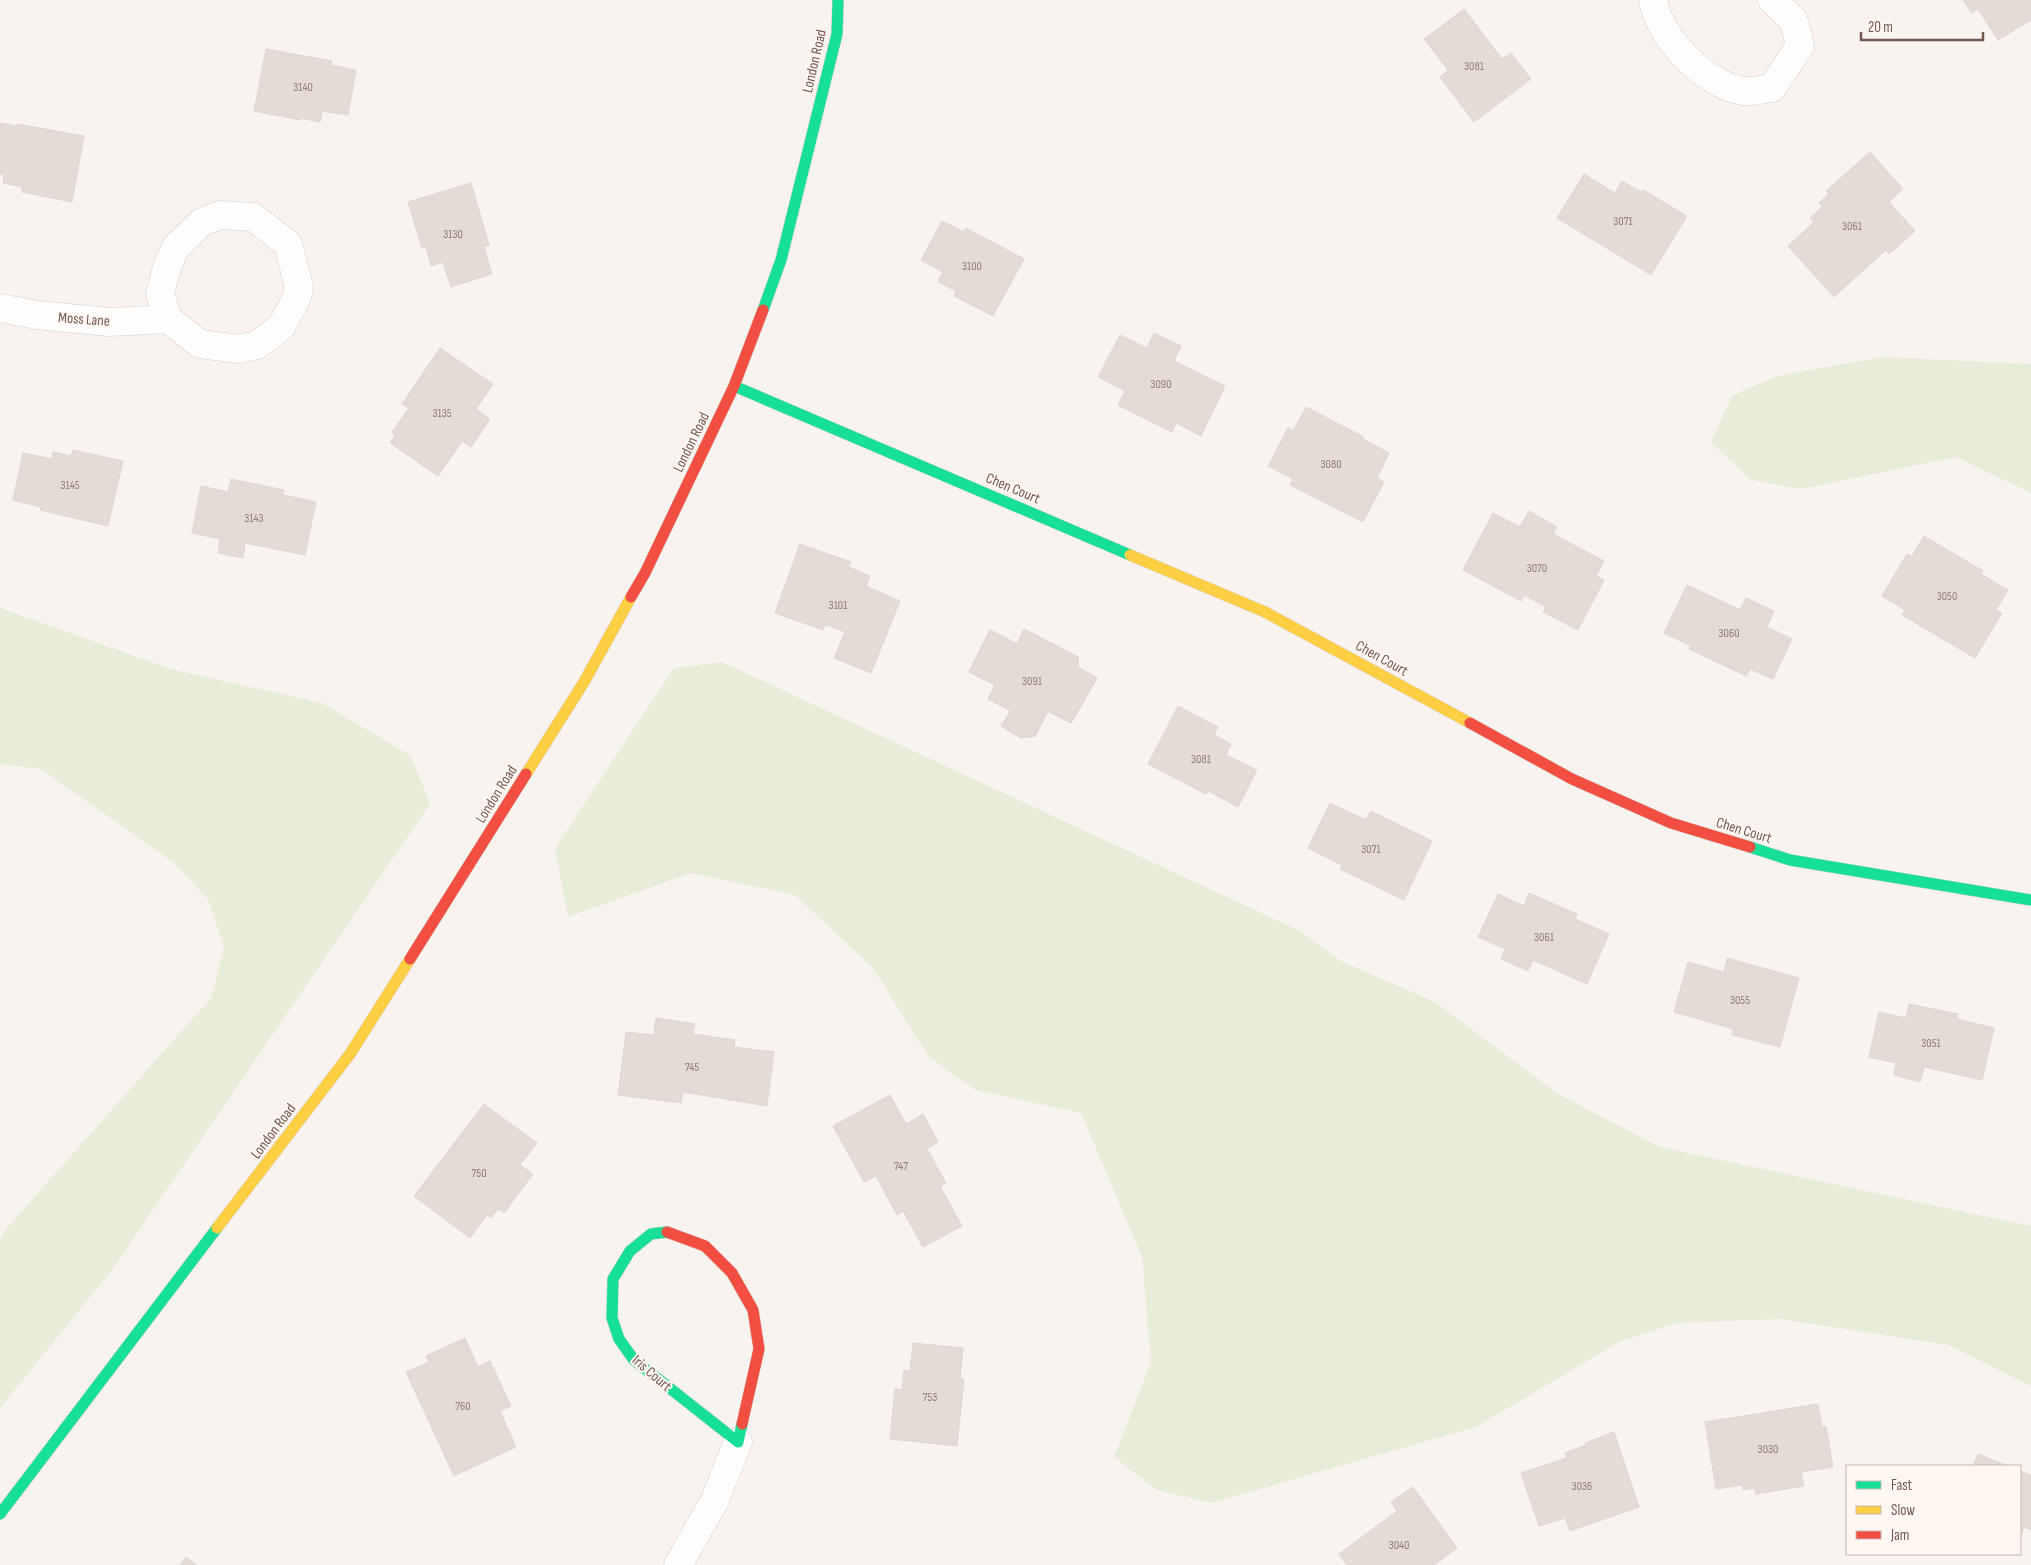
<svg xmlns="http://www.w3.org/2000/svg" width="2031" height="1565" font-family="'Sofia Sans Condensed',sans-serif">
  <rect width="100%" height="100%" fill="#f8f3ee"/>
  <g fill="#e8edda">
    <path d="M1883 357 2031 364V493L1956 457 1801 489 1751 480 1711 442 1732 396 1777 376Z"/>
    <path d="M0 608 171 669 322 703 411 756 430 804 112 1270 0 1408V1240L5 1230 211 998 224 947 208 899 174 863 41 769 0 764Z"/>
    <path d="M722 662 1298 930 1341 961 1435 1002 1560 1095 1660 1147 2031 1226V1386L1948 1345 1780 1319 1677 1323 1619 1342 1476 1427 1211 1503 1157 1490 1114 1457 1151 1362 1142 1257 1081 1113 975 1090 928 1056 873 968 795 895 691 873 568 917 555 848 674 668Z"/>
  </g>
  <g fill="#e4dbd6" stroke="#e0d6d1">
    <path d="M1963 0H2030L2031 20 1998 40 1978 9 1972 13Z"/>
    <path d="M1464 9 1502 59 1511 53 1531 79 1474 122 1440 77 1448 70 1424 39Z"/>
    <path d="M266 49 332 61 331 65 356 70 348 115 322 111 320 122 300 118V120L254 111Z"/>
    <path d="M0 123 17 126V124L84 136 72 202 22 192V187L3 183 4 175 0 174Z"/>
    <path d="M1870 152 1903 189 1889 202 1915 231 1889 254 1886 250 1834 297 1788 246 1814 222 1810 218 1823 206 1819 203 1829 194 1826 191Z"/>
    <path d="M1584 174 1615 193 1622 181 1641 192 1643 190 1687 216 1651 275 1557 218Z"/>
    <path d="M471 183 489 245 484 247 492 274 451 287 443 262 431 266 426 247 422 248 408 202Z"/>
    <path d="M942 221 964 232 966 228 1024 259 993 316 954 296 956 291 938 282 943 272 921 260Z"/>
    <path d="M1154 333 1181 346 1174 361 1225 386 1201 436 1176 423 1172 432 1118 405 1125 391 1098 377 1120 335 1147 348Z"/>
    <path d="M440 348 493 384 476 409 490 419 471 447 462 441 438 476 390 443 395 435 392 432 409 408 402 404Z"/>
    <path d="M1306 407 1364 437 1363 439 1389 453 1377 478 1384 482 1363 522 1290 485 1293 479 1268 466 1288 428 1293 431Z"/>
    <path d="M73 450 123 461 108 526 40 510 41 507 13 500 23 453 52 459 53 452 71 456Z"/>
    <path d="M231 479 284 490 283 495 316 502 305 555 245 543 243 558 218 553 220 539 192 533 201 486 228 492Z"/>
    <path d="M1529 511 1557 527 1553 534 1604 561 1596 576 1604 580 1578 630 1543 612 1546 607 1524 595 1521 601 1463 570 1493 513 1520 527Z"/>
    <path d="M1924 536 1983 571 1981 574 2008 590 1996 610 2002 613 1975 658 1902 615 1905 610 1882 596 1907 554 1912 556Z"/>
    <path d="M800 544 851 562 849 567 870 576 866 586 900 601 871 673 834 658 845 632 825 624 823 630 775 613Z"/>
    <path d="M1687 585 1740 610 1746 598 1774 611 1767 627 1792 639 1773 679 1750 669 1746 676 1689 649 1691 646 1664 633Z"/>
    <path d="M1024 629 1078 657V667L1097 678 1071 723 1048 711 1035 736 1021 738 1001 726 1011 711 988 699 995 685 969 672 990 630 1017 644Z"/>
    <path d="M1024 629 1078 657V667L1097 678 1071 723 1048 711 1035 736 1021 738 1001 726 1011 711 988 699 995 685 969 672 990 630 1017 644Z"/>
    <path d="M1178 706 1218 727 1214 735 1231 744 1226 755 1257 770 1238 807 1208 791 1206 794 1148 764Z"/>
    <path d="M1330 803 1366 820 1371 811 1432 841 1404 900 1340 869 1342 865 1308 848Z"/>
    <path d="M1529 893 1577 914 1575 919 1609 934 1587 984 1533 960 1528 971 1501 959 1505 949 1478 937 1498 894 1524 906Z"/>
    <path d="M1727 958 1799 978 1780 1047 1732 1035 1733 1029 1674 1012 1688 962 1724 972Z"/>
    <path d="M1909 1004 1958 1014 1957 1019 1994 1028 1982 1080 1924 1067 1920 1082 1894 1075 1896 1063 1869 1057 1879 1012 1906 1018Z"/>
    <path d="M656 1018 695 1024 693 1034 735 1040 734 1047 774 1052 767 1106 683 1092 681 1103 618 1095 626 1032 654 1035Z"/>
    <path d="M890 1095 906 1124 923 1114 938 1142 927 1149 946 1183 940 1186 962 1226 923 1247 903 1211 897 1215 876 1176 864 1182 833 1126Z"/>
    <path d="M484 1104 537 1143 520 1165 533 1174 504 1213 498 1209 491 1218 487 1215 470 1238 414 1196Z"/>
    <path d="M465 1338 478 1367 490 1361 511 1406 500 1411 516 1447 454 1476 406 1372 429 1362 426 1356Z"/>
    <path d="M913 1343 963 1348 960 1378 964 1379 957 1446 890 1439 895 1389 902 1390 904 1370 910 1371Z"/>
    <path d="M1818 1404 1822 1427 1826 1426 1833 1467 1801 1472 1804 1486 1756 1494 1755 1488 1743 1490 1742 1485 1716 1489 1705 1422Z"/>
    <path d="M1614 1432 1639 1507 1570 1531 1565 1518 1539 1526 1521 1473 1567 1458 1565 1453 1586 1445 1585 1443Z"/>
    <path d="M1978 1454 2008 1466H1973Z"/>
    <path d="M2020 1471 2031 1475V1530L2024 1527 2021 1536H2020Z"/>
    <path d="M1413 1487 1457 1548 1434 1565H1347L1339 1554 1397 1511 1391 1502Z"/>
    <path d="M186 1557 197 1565H180Z"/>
  </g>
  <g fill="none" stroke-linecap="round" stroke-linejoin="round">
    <defs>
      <g id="street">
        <path d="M1653 0C1658 37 1707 87 1744 91 1753 92 1763 89 1772 88L1800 46 1794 21 1772 0"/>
        <path d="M220 215 253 217 288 244 299 287 297 297 281 327 257 345 239 349 200 344 168 319 160 294 167 267 176 247 202 222Z"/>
        <path d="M0 308 37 315 109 322 168 319"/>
        <path d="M678 1565 715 1500 738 1442"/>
      </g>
      <g id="fast">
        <path d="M763 310 781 260 837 34 838 0"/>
        <path d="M734 386 1130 555"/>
        <path d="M1750 847 1790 860 2031 900"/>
        <path d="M667 1232 651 1234 630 1251 613 1279 612 1318 619 1339 634 1360 738 1442 742 1424"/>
        <path d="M0 1514 217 1228"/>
      </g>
      <g id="slow">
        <path d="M1130 555 1265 612 1470 723"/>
        <path d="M526 774 584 682 631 597"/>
        <path d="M217 1228 350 1054 410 959"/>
      </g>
      <g id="jam">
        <path d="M631 597 645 573 734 386 763 310"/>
        <path d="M1470 723 1572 779 1671 823 1750 847"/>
        <path d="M410 959 526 774"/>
        <path d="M667 1232 705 1246 732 1273 753 1310 759 1349 742 1424"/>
      </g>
    </defs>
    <use href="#street" stroke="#d6ceca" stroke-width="29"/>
    <use href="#fast" stroke="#d7cfca" stroke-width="12"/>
    <use href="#slow" stroke="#d7cfca" stroke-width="12"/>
    <use href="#jam" stroke="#d7cfca" stroke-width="12"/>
    <use href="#street" stroke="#fefdfc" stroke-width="28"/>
    <use href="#fast" stroke="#16e098" stroke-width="11"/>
    <use href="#slow" stroke="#ffcf43" stroke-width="11"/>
    <use href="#jam" stroke="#f24e42" stroke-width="11"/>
  </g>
  <g text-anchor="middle" stroke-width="4" stroke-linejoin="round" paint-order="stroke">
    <g font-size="12" fill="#927b74">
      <text x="1474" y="70">3081</text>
      <text x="303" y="91">3140</text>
      <text x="1623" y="225">3071</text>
      <text x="1852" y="230">3061</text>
      <text x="453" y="238">3130</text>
      <text x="972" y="270">3100</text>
      <text x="1161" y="388">3090</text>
      <text x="442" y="417">3135</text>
      <text x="1331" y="468">3080</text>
      <text x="70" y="489">3145</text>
      <text x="254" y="522">3143</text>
      <text x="1537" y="572">3070</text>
      <text x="1947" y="600">3050</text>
      <text x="838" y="609">3101</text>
      <text x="1729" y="637">3060</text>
      <text x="1032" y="685">3091</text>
      <text x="1201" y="763">3081</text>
      <text x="1371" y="853">3071</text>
      <text x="1544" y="941">3061</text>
      <text x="1740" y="1004">3055</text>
      <text x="1931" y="1047">3051</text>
      <text x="692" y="1071">745</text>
      <text x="901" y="1170">747</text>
      <text x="479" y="1177">750</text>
      <text x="930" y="1401">753</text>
      <text x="463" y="1410">760</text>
      <text x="1768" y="1453">3030</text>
      <text x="1582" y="1490">3036</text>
      <text x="1399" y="1549">3040</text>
    </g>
    <g font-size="15" fill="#745850" stroke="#fef7f2">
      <text transform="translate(814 61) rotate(-77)" y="5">London Road</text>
      <text transform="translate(84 319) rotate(4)" y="5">Moss Lane</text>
      <text transform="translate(691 442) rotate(-64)" y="5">London Road</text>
      <text transform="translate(1013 488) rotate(23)" y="5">Chen Court</text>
      <text transform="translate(1382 658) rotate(29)" y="5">Chen Court</text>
      <text transform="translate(496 794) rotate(-58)" y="5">London Road</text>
      <text transform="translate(1744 830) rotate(17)" y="5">Chen Court</text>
      <text transform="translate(273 1131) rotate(-53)" y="5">London Road</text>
      <text transform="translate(652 1373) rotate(41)" y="5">Iris Court</text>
    </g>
  </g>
  <rect x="1846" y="1465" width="175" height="90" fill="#fef7f2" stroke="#c7b7b1"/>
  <rect x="1856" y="1481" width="25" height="8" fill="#16e098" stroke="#c7b7b1"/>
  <text x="1891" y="1490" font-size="15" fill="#745850">Fast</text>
  <rect x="1856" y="1506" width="25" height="8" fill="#ffcf43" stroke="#c7b7b1"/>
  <text x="1891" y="1515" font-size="15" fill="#745850">Slow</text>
  <rect x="1856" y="1531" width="25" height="8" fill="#f24e42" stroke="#c7b7b1"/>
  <text x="1891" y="1540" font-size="15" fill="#745850">Jam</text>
  <path d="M1861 32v8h122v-8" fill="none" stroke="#745850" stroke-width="2.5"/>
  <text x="1868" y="32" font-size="15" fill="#745850" stroke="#fef7f2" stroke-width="4" paint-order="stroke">20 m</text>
</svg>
